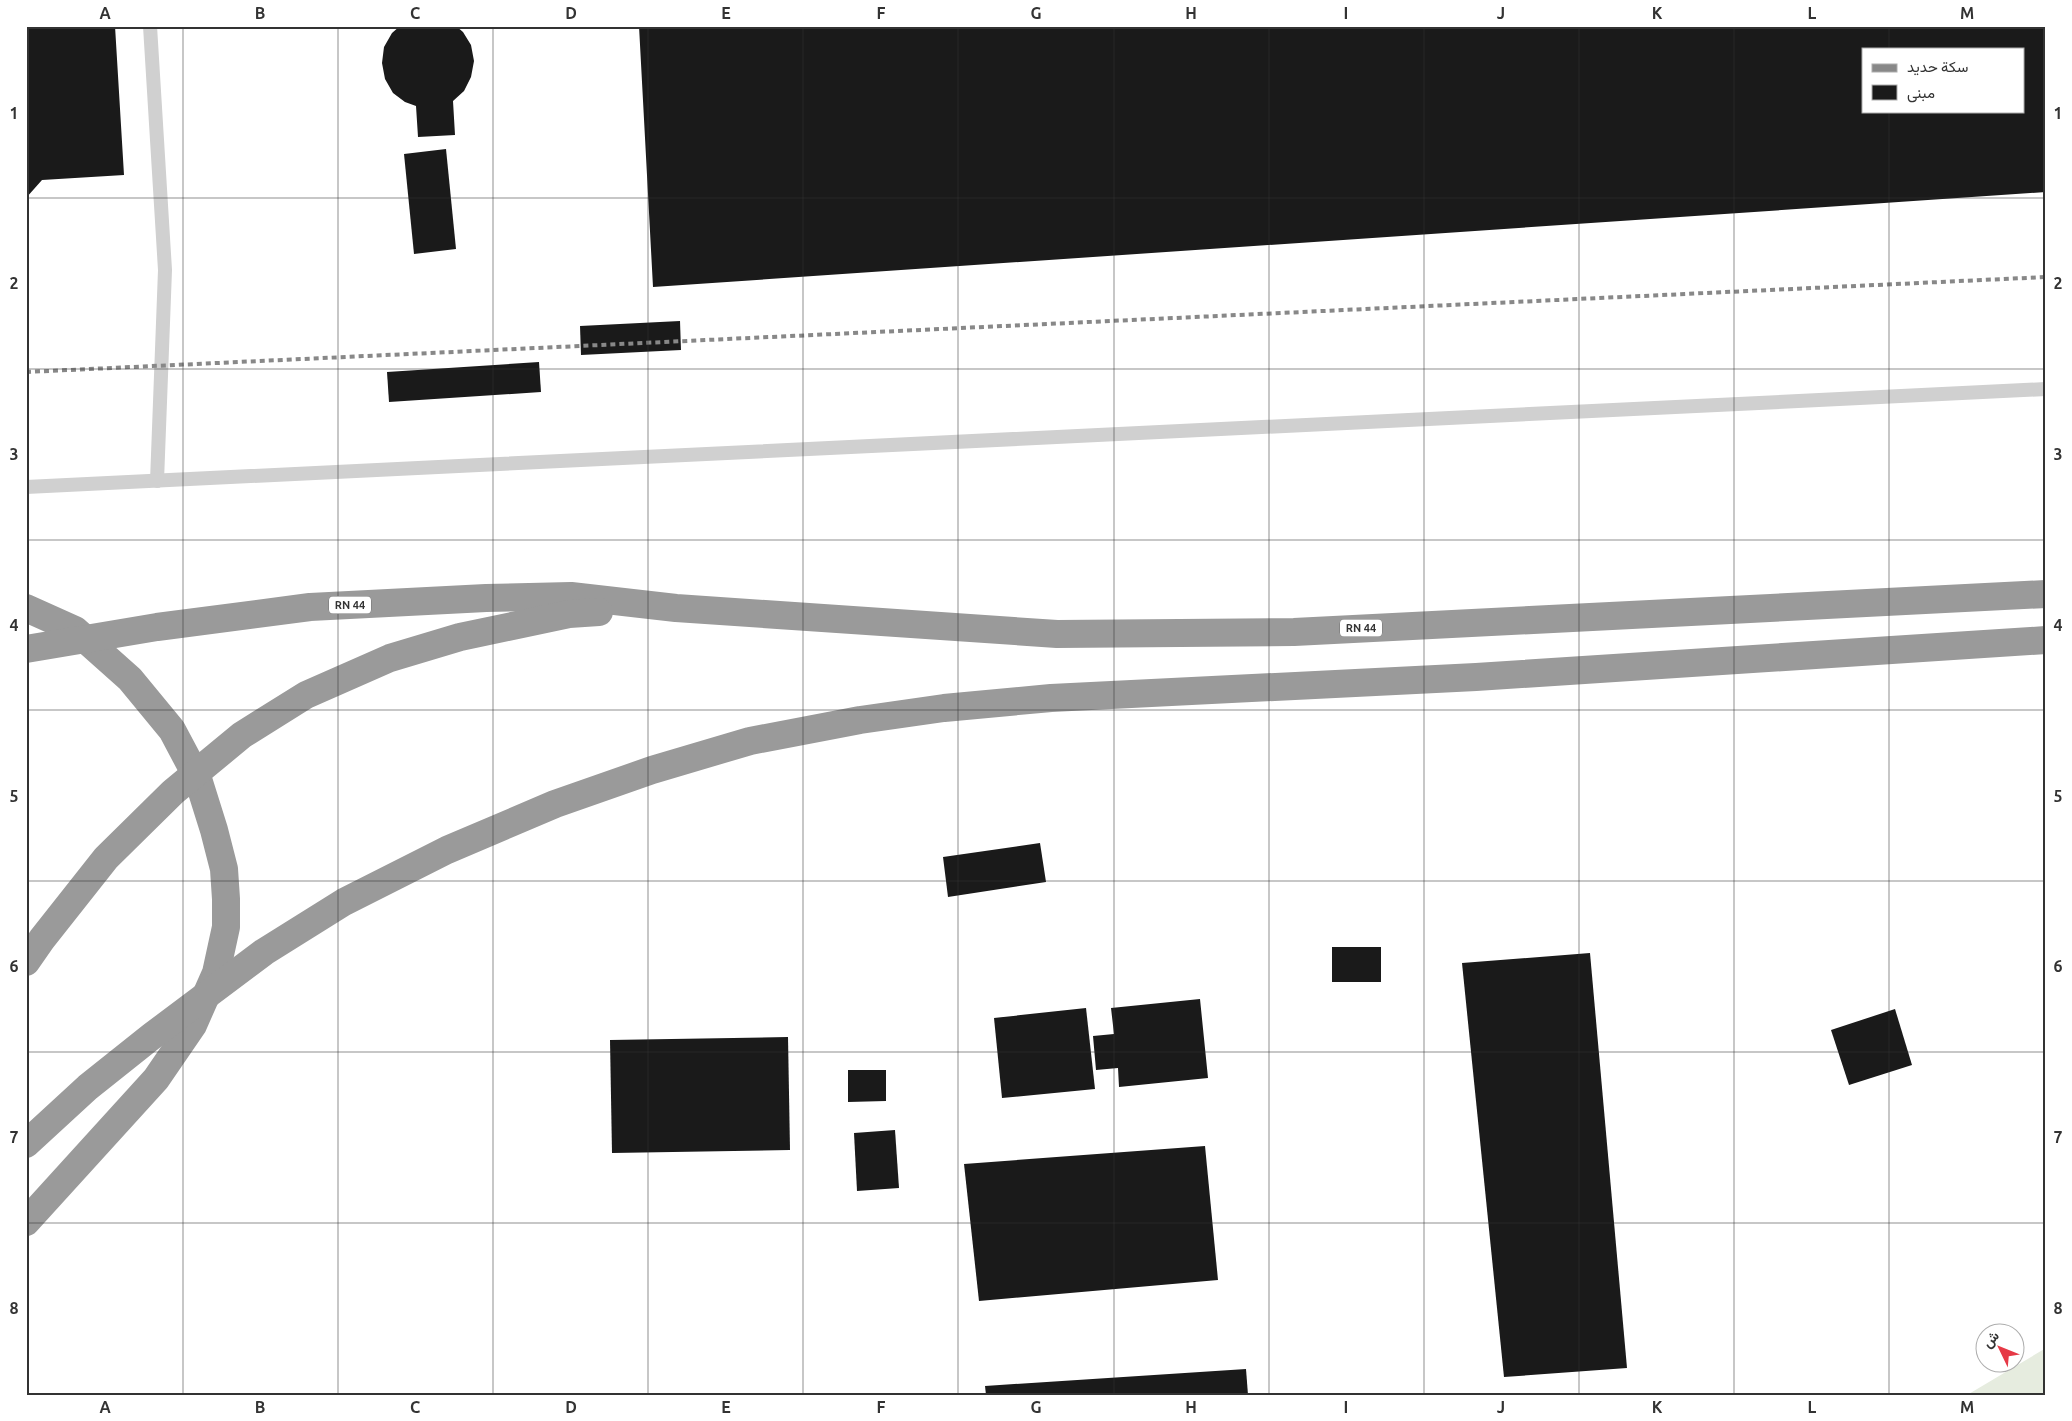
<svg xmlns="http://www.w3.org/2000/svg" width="2072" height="1421" font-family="Ubuntu,Vazirmatn,sans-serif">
  <rect width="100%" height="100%" fill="#fff"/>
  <path fill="#e6ecdf" d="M2046 1348V1395H1967Z"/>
  <g fill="#1a1a1a" fill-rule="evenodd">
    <path d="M26 26H115L124 175 42 180 26 198Z"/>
    <path d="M400 26H456L463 32 471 45 474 61 471 77 464 91 453 101 455 135 418 137 416 106 405 102 393 93 385 79 382 63 384 47 392 33Z"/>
    <path d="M639 26H2046V192L653 287ZM1863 49H2023V111H1863Z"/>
    <path d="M446 149 456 249 414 254 404 154Z"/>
    <path d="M680 321 681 350 581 355 580 326Z"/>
    <path d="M539 362 541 392 389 402 387 372Z"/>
    <path d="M1040 843 1046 882 948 897 943 857Z"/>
    <rect x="1332" y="947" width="49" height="35"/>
    <path d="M1590 953 1627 1368 1504 1377 1462 963Z"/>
    <path d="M1200 999 1208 1078 1119 1087 1118 1068 1096 1070 1093 1036 1114 1034 1111 1008Z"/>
    <path d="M1086 1008 1095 1089 1002 1098 994 1018Z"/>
    <path d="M1895 1009 1912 1065 1849 1085 1831 1030Z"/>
    <path d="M788 1037 790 1150 612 1153 610 1040Z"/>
    <path d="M848 1070H886V1101L848 1102Z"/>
    <path d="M895 1130 899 1188 857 1191 854 1133Z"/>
    <path d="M1205 1146 1218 1280 979 1301 964 1164Z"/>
    <path d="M1246 1369 1248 1395H986L985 1386Z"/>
  </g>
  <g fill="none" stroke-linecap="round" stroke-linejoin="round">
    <g stroke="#d0d0d0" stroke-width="14">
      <path d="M150 26 165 270 157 481"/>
      <path d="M26 487 2046 389"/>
    </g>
    <g stroke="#9a9a9a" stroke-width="28">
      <path d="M26 608 75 630 130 679 172 730 198 779 214 830 224 869 226 899V927L216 973 193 1025 156 1079 26 1222"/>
      <path d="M26 649 157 627 310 607 486 598 571 596 676 608 1057 634 1294 632 2046 594"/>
      <path d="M26 962 42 939 106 858 173 792 242 735 306 695 390 658 460 637 569 614 599 612"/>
      <path d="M26 1144 88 1087 152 1036 264 952 344 902 447 850 555 804 652 770 750 741 860 720 944 708 1051 698 1476 677 2046 640"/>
    </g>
    <path stroke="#888" stroke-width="4" stroke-dasharray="5 4" stroke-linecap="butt" d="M26 372 2046 277"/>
  </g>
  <path fill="none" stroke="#333" stroke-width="1" stroke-opacity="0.55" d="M183 26V1395M338 26V1395M493 26V1395M648 26V1395M803 26V1395M958 26V1395M1114 26V1395M1269 26V1395M1424 26V1395M1579 26V1395M1734 26V1395M1889 26V49M1889 111V1395M26 198H2046M26 369H2046M26 540H2046M26 710H2046M26 881H2046M26 1052H2046M26 1223H2046"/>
  <g text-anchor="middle" stroke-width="5" stroke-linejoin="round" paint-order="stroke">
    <g fill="#fff" stroke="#707070" stroke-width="1">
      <rect x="329" y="596.5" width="42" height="17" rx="4"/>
      <rect x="1340" y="619.5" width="42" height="17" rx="4"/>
    </g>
    <g font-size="11" font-weight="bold" fill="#333">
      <text x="350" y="609">RN 44</text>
      <text x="1361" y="632">RN 44</text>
    </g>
  </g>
  <rect width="2072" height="1421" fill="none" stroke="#ffffff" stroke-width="55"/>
  <rect x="1862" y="48" width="162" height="65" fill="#ffffff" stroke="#adadad"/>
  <rect x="1872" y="64" width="25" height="8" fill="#888888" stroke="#adadad"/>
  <text x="1907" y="72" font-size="15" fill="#333333">سكة حديد</text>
  <rect x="1872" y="85" width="25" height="15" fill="#1a1a1a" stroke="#adadad"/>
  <text x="1907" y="98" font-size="15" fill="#333333">مبنى</text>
  <g transform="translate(2000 1348) rotate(313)"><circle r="24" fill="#ffffff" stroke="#adadad"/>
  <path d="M0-4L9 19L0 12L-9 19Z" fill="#e63946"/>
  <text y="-8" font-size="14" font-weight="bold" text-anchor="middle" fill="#333333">ش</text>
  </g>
  <rect x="28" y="28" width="2016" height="1366" fill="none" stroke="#333" stroke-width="2"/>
  <g font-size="16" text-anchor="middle" font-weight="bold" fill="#333">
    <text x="105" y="19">A</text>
    <text x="260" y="19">B</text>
    <text x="415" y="19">C</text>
    <text x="571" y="19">D</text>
    <text x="726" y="19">E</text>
    <text x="881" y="19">F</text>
    <text x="1036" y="19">G</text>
    <text x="1191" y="19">H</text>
    <text x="1346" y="19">I</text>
    <text x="1501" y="19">J</text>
    <text x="1657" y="19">K</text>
    <text x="1812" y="19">L</text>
    <text x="1967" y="19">M</text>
    <text x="14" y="119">1</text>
    <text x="2058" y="119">1</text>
    <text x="14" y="289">2</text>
    <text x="2058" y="289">2</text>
    <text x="14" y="460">3</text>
    <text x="2058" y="460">3</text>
    <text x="14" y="631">4</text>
    <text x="2058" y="631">4</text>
    <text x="14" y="802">5</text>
    <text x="2058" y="802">5</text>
    <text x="14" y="972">6</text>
    <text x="2058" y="972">6</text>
    <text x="14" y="1143">7</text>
    <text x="2058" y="1143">7</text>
    <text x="14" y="1314">8</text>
    <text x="2058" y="1314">8</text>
    <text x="105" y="1413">A</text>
    <text x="260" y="1413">B</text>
    <text x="415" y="1413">C</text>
    <text x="571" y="1413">D</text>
    <text x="726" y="1413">E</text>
    <text x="881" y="1413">F</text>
    <text x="1036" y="1413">G</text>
    <text x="1191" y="1413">H</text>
    <text x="1346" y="1413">I</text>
    <text x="1501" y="1413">J</text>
    <text x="1657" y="1413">K</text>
    <text x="1812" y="1413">L</text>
    <text x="1967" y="1413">M</text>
  </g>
</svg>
